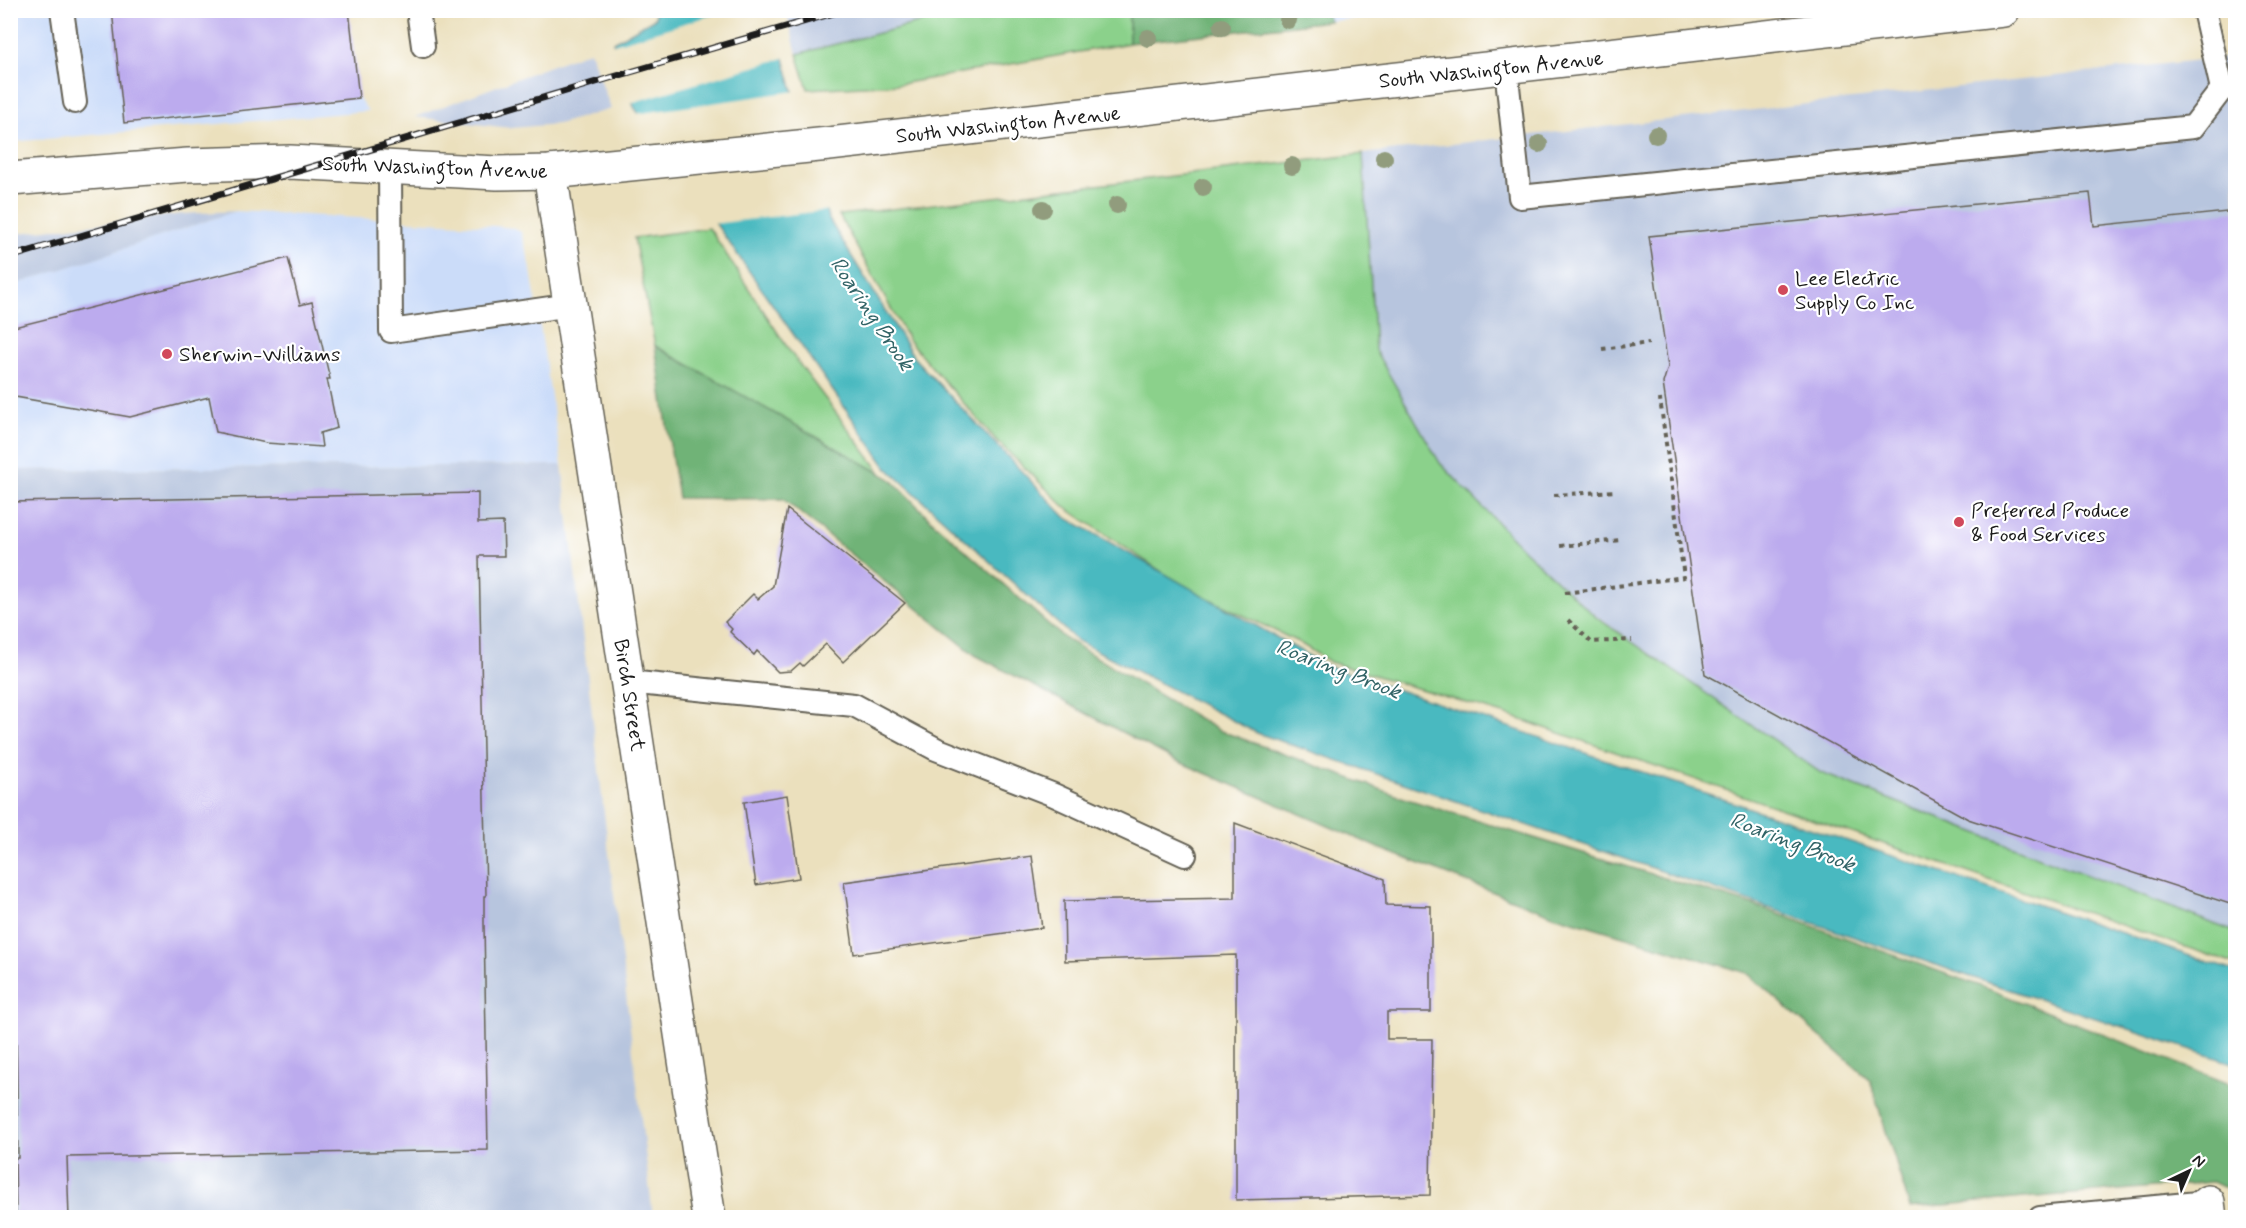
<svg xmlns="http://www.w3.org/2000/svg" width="2246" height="1228" font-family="Mynerve,sans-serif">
  <rect width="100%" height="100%" fill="#fff"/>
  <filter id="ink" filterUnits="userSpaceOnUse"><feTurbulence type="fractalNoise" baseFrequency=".0167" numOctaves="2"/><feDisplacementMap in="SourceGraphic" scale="12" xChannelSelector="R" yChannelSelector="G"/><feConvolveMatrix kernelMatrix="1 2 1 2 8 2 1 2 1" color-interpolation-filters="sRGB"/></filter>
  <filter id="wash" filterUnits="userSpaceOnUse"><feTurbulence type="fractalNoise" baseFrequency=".008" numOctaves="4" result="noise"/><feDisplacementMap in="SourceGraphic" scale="24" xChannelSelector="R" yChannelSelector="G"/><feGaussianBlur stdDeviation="1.35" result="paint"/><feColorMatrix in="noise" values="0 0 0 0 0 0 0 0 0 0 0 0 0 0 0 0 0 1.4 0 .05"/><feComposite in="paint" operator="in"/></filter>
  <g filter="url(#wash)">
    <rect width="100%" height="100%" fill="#ebe0bd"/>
    <g fill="#cbdcf9">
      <path d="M11 11H349L359 98 368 111 11 142Z"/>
      <path d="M1324 11H1443L1330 21Z"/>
      <path d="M236 211 495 226 513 228 521 232 530 264 562 465 11 470 10 286Z"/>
    </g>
    <g fill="#b7c5de">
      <path d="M786 10 965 11 797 54Z"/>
      <path d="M590 51 611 109 558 124 511 128 415 117Z"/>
      <path d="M2235 56V932L1821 773 1596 616 1524 550 1440 463 1375 350 1363 154Z"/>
      <path d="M236 211 11 286V234L182 214Z"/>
      <path d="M562 465 653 1217H11L10 470Z"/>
    </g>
    <g fill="#8bd18b" stroke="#547654" stroke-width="1.5">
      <path d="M965 11H1129V43L900 84 808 89 797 54Z"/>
      <path d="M1363 154 1375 350 1440 463 1524 550 1596 617 1821 773 2235 932V964L1510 716 1330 662 1298 642 1185 587 1066 508 996 440 909 341 839 215Z"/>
      <path d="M709 228 791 353 882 474 655 346 634 238Z"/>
    </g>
    <g fill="#70b377" stroke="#46684a" stroke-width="1.5">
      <path d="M1324 10 1330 21 1129 43V11Z"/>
      <path d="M655 346 891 479 930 519 1064 638 1218 730 1407 799 1756 906 1983 987 2235 1086V1193L2212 1182 1910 1208 1870 1080 1747 973 1553 915 1384 850 1177 761 975 655 783 499 678 498Z"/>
    </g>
    <path fill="#4ab9c0" stroke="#336a6e" stroke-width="1.5" d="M655 11H771L828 218 915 359 1065 517 1327 666 2235 971V1064L1968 976 1257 733 1076 640 887 468 634 107 613 42 655 18Z"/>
    <g fill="#ebe0bd">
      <path d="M774 10 787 57 630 103 611 45 726 11Z"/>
      <path d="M796 91 830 210 712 224 635 114Z"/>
    </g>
    <g id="blocks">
      <g fill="#bcabee">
        <path d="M112 10H349L359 98 124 123Z"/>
        <path d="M2090 193 2094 226 2236 211V906L1968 819 1705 674 1663 383 1668 367 1649 236Z"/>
        <path d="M288 258 300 305 312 302 330 379H327L337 428 320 433 322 447 266 443 216 432 209 397 130 417 10 396V328Z"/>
        <path d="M478 493V523L503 522 504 556H479L486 896H484V924L488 1150 67 1157 69 1218H16L15 1158H18L15 951 10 952V502Z"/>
        <path d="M787 509 905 603 843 662 826 644 803 666 800 663 791 671 778 672 757 651 754 655 730 632 732 629 725 622 753 594 758 599 773 586Z"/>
        <path d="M787 795 799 878 756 885 744 802Z"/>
        <path d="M1235 823 1385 879 1386 905 1431 906V1012H1387V1039H1432L1430 1195 1236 1200V955L1065 961 1064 901 1235 898Z"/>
        <path d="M1032 856 1042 928 854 954 844 882Z"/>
      </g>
    </g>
  </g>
  <g filter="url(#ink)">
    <use href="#blocks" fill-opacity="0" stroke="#646154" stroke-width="1.5"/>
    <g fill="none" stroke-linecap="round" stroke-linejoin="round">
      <defs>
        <g id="service">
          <path d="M62 10 75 102"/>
          <path d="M418 10 423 46"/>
          <path d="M2204 10 2222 89"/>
          <path d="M1506 68 1520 197 2193 127 2222 89 2236 88"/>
          <path d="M390 167 391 331 571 305"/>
          <path d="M628 682 854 705 936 749 1054 795 1185 855"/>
          <path d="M2040 1218 2208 1202"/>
        </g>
        <path id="minor" d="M2208 1202 2210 1218"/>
        <g id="tertiary">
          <path d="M550 172 709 1218"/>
          <path d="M10 179 188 165 290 162 497 173 550 172 829 144 2003 10"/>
        </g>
      </defs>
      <use href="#service" stroke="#646154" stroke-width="26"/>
      <use href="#minor" stroke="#646154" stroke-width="36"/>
      <use href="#tertiary" stroke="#646154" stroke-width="36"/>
      <g stroke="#646154" stroke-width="4" stroke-dasharray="4.5 4.5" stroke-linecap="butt">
        <path d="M1602 349 1649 343"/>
        <path d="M1554 495 1616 491"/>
        <path d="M1560 546 1621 540"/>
        <path d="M1565 593 1684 577 1660 399"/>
        <path d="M1568 620 1591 642 1632 640"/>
      </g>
      <use href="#service" stroke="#fff" stroke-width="22"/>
      <use href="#minor" stroke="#fff" stroke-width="33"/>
      <use href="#tertiary" stroke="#fff" stroke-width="33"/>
      <defs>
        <path id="rail" d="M10 257 603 80 844 10"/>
      </defs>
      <use href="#rail" stroke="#1c1c1c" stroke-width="7"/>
      <use href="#rail" stroke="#fff" stroke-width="4.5" stroke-dasharray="14" stroke-linecap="butt"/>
    </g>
    <g fill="#919c7d">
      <circle cx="1288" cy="20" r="9"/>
      <circle cx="1222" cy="27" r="9"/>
      <circle cx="1148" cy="38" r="9"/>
      <circle cx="1656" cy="135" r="9"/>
      <circle cx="1539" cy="144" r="9"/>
      <circle cx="1384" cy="158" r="9"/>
      <circle cx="1292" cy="166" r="9"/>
      <circle cx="1203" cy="187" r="9"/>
      <circle cx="1117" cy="205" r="9"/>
      <circle cx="1043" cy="209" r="9"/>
    </g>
  </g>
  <g fill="#d1495b" stroke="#fff" stroke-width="2">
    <circle cx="1783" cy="290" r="6"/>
    <circle cx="167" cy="354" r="6"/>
    <circle cx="1959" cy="522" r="6"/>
  </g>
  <g text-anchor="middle" stroke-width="4.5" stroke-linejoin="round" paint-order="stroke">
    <g font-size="21" fill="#1c1c1c" stroke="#fff">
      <text transform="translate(1491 69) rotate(-6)" y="7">South Washington Avenue</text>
      <text transform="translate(1008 124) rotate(-6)" y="7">South Washington Avenue</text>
      <text transform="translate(435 167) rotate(2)" y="7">South Washington Avenue</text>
      <text transform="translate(630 695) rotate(81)" y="7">Birch Street</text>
    </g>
    <g font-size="21" fill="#1c1c1c" stroke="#fff" text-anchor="start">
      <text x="1795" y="285">Lee Electric<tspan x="1795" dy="24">Supply Co Inc</tspan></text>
      <text x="179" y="361">Sherwin-Williams</text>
      <text x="1971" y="517">Preferred Produce<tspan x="1971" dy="24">&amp; Food Services</tspan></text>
    </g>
    <g font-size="22" font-style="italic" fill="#316366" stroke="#fff">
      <text transform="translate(873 313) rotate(56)" y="8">Roaring Brook</text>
      <text transform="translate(1339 668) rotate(21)" y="8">Roaring Brook</text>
      <text transform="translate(1793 841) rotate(21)" y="8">Roaring Brook</text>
    </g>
  </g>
  <rect width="2246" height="1228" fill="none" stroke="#fff" stroke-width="36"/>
  <g transform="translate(2189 1171) rotate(44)" stroke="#ffffff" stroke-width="4.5" paint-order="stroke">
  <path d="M0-4.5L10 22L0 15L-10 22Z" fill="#1c1c1c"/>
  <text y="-9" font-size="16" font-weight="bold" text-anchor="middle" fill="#1c1c1c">N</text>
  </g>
</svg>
